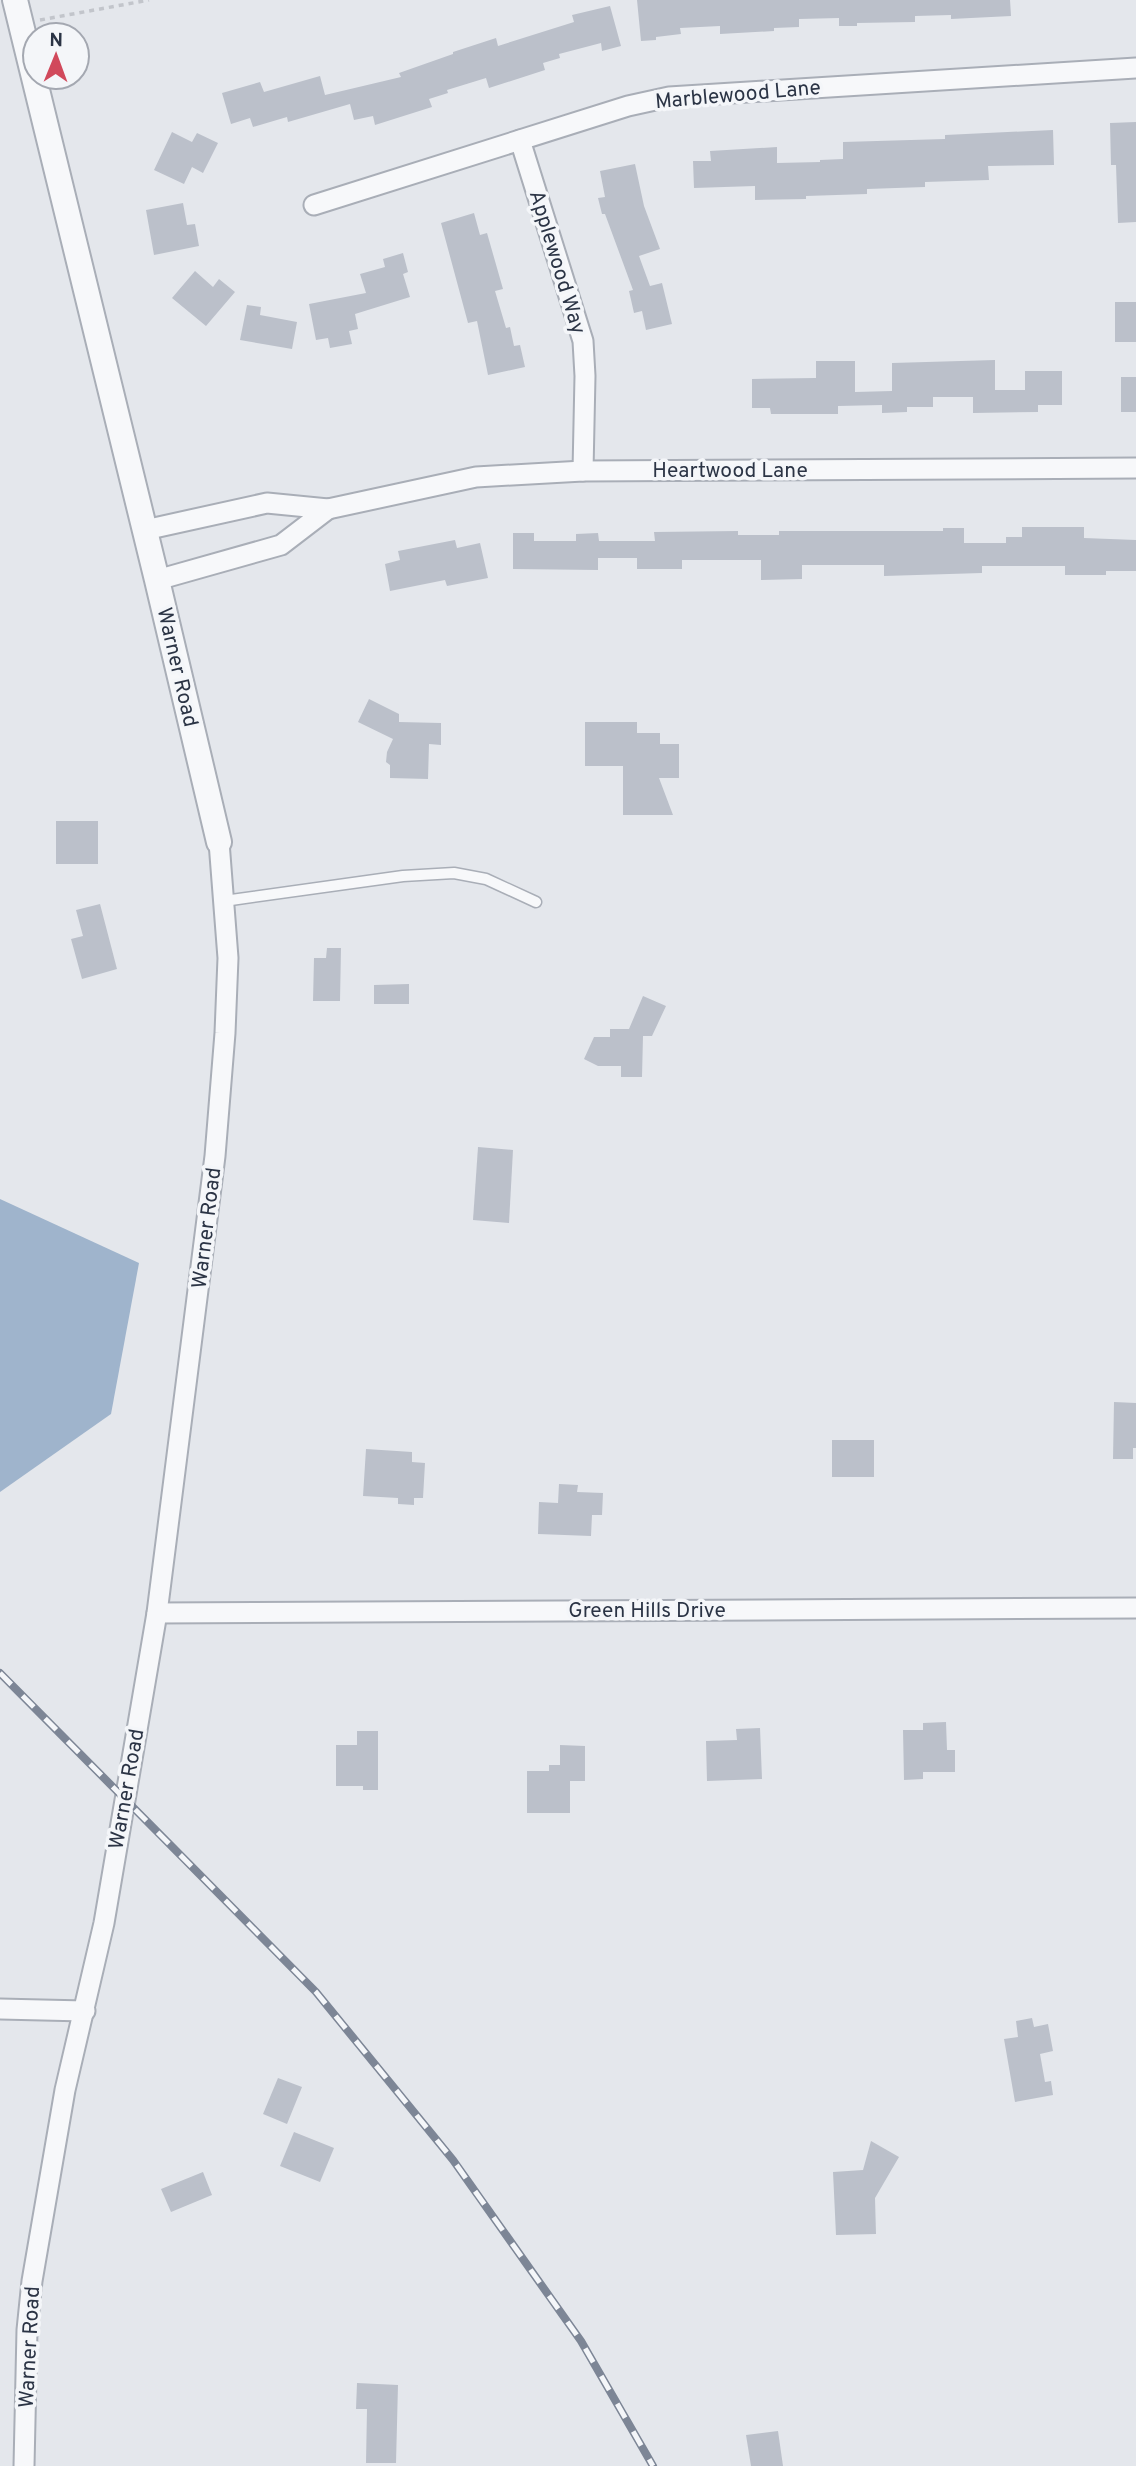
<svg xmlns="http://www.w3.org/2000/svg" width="1136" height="2466" font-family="Overpass,sans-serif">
  <rect width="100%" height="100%" fill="#e4e7ec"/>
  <path fill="#9fb4cc" d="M0 1199 139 1263 111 1414 0 1492Z"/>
  <g fill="#bbc0ca">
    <path d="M637 0H1010L1011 16 951 19V15L915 16V22L857 23V26H839V18L799 19V27L774 28V31L720 34V26L680 28 681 34 656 37V40L641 41Z"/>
    <path d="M610 6 621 46 602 51 601 43 559 54 560 58 543 63 545 70 489 88 486 78 447 90 448 93 429 99 432 107 375 125 373 116 354 120 350 104 288 122 287 117 253 127 250 118 231 124 222 93 260 82 264 92 320 76 325 95 401 77 399 73 453 54V52L496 38 498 46 574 22 572 15Z"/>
    <path d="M1136 122V222L1118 223 1116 165H1111L1110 123Z"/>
    <path d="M1053 130 1054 165 988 166 989 180 925 182V187L867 189V194L806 196V199L755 200V186L694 188 693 161H711L710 151 777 147V163L820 162V160L843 159V142L945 139V135Z"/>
    <path d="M172 132 192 142 197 133 218 143 203 173 192 167 184 184 154 170Z"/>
    <path d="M635 164 644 206 660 249 639 256 650 286 662 283 672 324 646 330 642 311 634 313 629 291 633 290 605 214H602L598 198 605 197 600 171Z"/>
    <path d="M183 203 187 225 195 224 199 246 154 255 146 210Z"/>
    <path d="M474 213 480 235 487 233 503 289 495 291 506 328 510 327 514 346 520 345 525 367 488 375 477 321 468 323 441 223Z"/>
    <path d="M403 253 408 272 403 274 410 297 355 314 358 329 349 331 352 344 330 348 328 338 316 340 309 304 366 293 360 274 385 267 383 259Z"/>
    <path d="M195 271 213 287 219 279 235 292 206 326 172 298Z"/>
    <rect x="1115" y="302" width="21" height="40"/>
    <path d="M247 305 261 307 260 315 297 322 292 349 240 340Z"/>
    <path d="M995 360V390H1025V371H1062V405H1038V412L973 413V397H933V407H907V412L882 413V405L838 406V414H771L770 408H752V379L816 378V361H855V392L892 391V363Z"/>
    <rect x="1121" y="377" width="15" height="35"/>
    <path d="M1022 527H1084V538L1136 540V571H1106V575H1065V566H982V573L884 576V565H802V579L761 580V560H682V569H637V558H598V570L513 569V533H534V541H576V534L598 533 599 541H655L654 532 738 531V535H779V531H943V528H964V543H1006V537H1022Z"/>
    <path d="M455 540 457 548 480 543 488 578 447 586 445 580 390 591 385 564 400 560 398 551Z"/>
    <path d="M369 699 399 714V722L441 723V745L429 744 428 779 390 778V765L386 762 387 752 393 739 358 722Z"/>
    <path d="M585 722H637V733H660V744H679V778H659L673 815H623V766H585Z"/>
    <rect x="56" y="821" width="42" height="43"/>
    <path d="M100 904 117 969 82 979 71 939 83 936 76 910Z"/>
    <path d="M327 948H341L340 1001H313L314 958H326Z"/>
    <path d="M409 984V1004H374V985Z"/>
    <path d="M643 996 666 1006 652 1036H643L642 1077H621V1066H598L584 1059 594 1037H610V1029H629Z"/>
    <path d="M478 1147 513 1150 509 1223 473 1220Z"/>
    <path d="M1114 1402 1136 1403V1448H1133V1459H1113Z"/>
    <rect x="832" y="1440" width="42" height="37"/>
    <path d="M366 1449 412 1452V1462L425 1463 423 1498H414V1505L398 1504V1498L363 1496Z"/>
    <path d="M559 1484 578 1485 577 1492 603 1493 602 1515H592L591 1536 538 1534 539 1502 558 1503Z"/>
    <path d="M946 1722 947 1750H955V1772H923V1779L904 1780 903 1730H923V1723Z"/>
    <path d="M760 1728 762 1779 707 1781 706 1741 737 1740 736 1729Z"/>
    <path d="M357 1731H378V1790H363V1786H336V1745H357Z"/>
    <path d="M560 1745 585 1746V1781H570V1813H527V1771H549V1765H560Z"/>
    <path d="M1032 2018 1034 2027 1048 2024 1053 2051 1040 2054 1045 2082 1051 2081 1053 2095 1015 2102 1004 2039 1018 2037 1016 2021Z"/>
    <path d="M278 2078 302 2087 287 2124 263 2114Z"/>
    <path d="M294 2132 334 2148 320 2182 280 2166Z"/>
    <path d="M871 2141 899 2157 875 2198 876 2234 836 2235 833 2172 863 2170Z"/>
    <path d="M203 2172 212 2195 171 2212 161 2189Z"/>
    <path d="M357 2383 398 2385 396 2463H366L367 2409H356Z"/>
    <path d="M778 2431 783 2466H751L746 2435Z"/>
  </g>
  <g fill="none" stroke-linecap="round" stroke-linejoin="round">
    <defs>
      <path id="service" d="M224 901 403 876 454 873 486 879 536 902"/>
      <g id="minor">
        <path d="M520 140 583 341 585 376 583 471"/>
        <path d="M314 205 628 106 669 97 1136 68"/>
        <path d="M145 530 267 503 328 509 476 477 583 471 1136 468"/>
        <path d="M157 580 281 545 328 509"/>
        <path d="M157 1613 1136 1608"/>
        <path d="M0 2009 85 2011"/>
        <path d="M24 2466 27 2330 32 2281 65 2090 104 1923 157 1613 215 1156 225 1033 228 958 219 842"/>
      </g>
      <path id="tertiary" d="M15 0 157 580 219 842"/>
    </defs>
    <use href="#service" stroke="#a9aeb7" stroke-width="13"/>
    <use href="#minor" stroke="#a9aeb7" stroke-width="23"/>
    <use href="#tertiary" stroke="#a9aeb7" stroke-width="28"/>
    <path stroke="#c2c5cb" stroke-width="3.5" stroke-dasharray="5 5" stroke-linecap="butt" d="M40 20 149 0"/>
    <use href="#service" stroke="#f7f8fa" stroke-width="10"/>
    <use href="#minor" stroke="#f7f8fa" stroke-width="19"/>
    <use href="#tertiary" stroke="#f7f8fa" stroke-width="24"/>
    <defs>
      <path id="rail" d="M0 1673 316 1992 453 2160 581 2341 653 2466"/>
    </defs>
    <use href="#rail" stroke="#7d8696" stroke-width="8"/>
    <use href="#rail" stroke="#f4f6f9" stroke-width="5" stroke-dasharray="16" stroke-linecap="butt"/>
  </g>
  <g text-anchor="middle" stroke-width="7" stroke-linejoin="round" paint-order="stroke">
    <g font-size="21" fill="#2b3445" stroke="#f4f6f9">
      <text transform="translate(738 94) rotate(-5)" y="7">Marblewood Lane</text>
      <text transform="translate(558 262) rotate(73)" y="7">Applewood Way</text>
      <text x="730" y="477">Heartwood Lane</text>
      <text transform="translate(178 667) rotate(77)" y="7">Warner Road</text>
      <text transform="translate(206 1228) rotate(-83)" y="7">Warner Road</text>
      <text x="647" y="1617">Green Hills Drive</text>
      <text transform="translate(126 1789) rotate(-80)" y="7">Warner Road</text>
      <text transform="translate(29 2347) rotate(-87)" y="7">Warner Road</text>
    </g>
  </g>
  <g transform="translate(56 56) rotate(1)"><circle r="33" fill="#f4f6f9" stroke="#a4a8b1" stroke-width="2"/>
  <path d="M0-5L12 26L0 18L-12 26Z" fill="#d1495b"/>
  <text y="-10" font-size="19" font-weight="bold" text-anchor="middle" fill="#2b3445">N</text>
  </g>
</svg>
